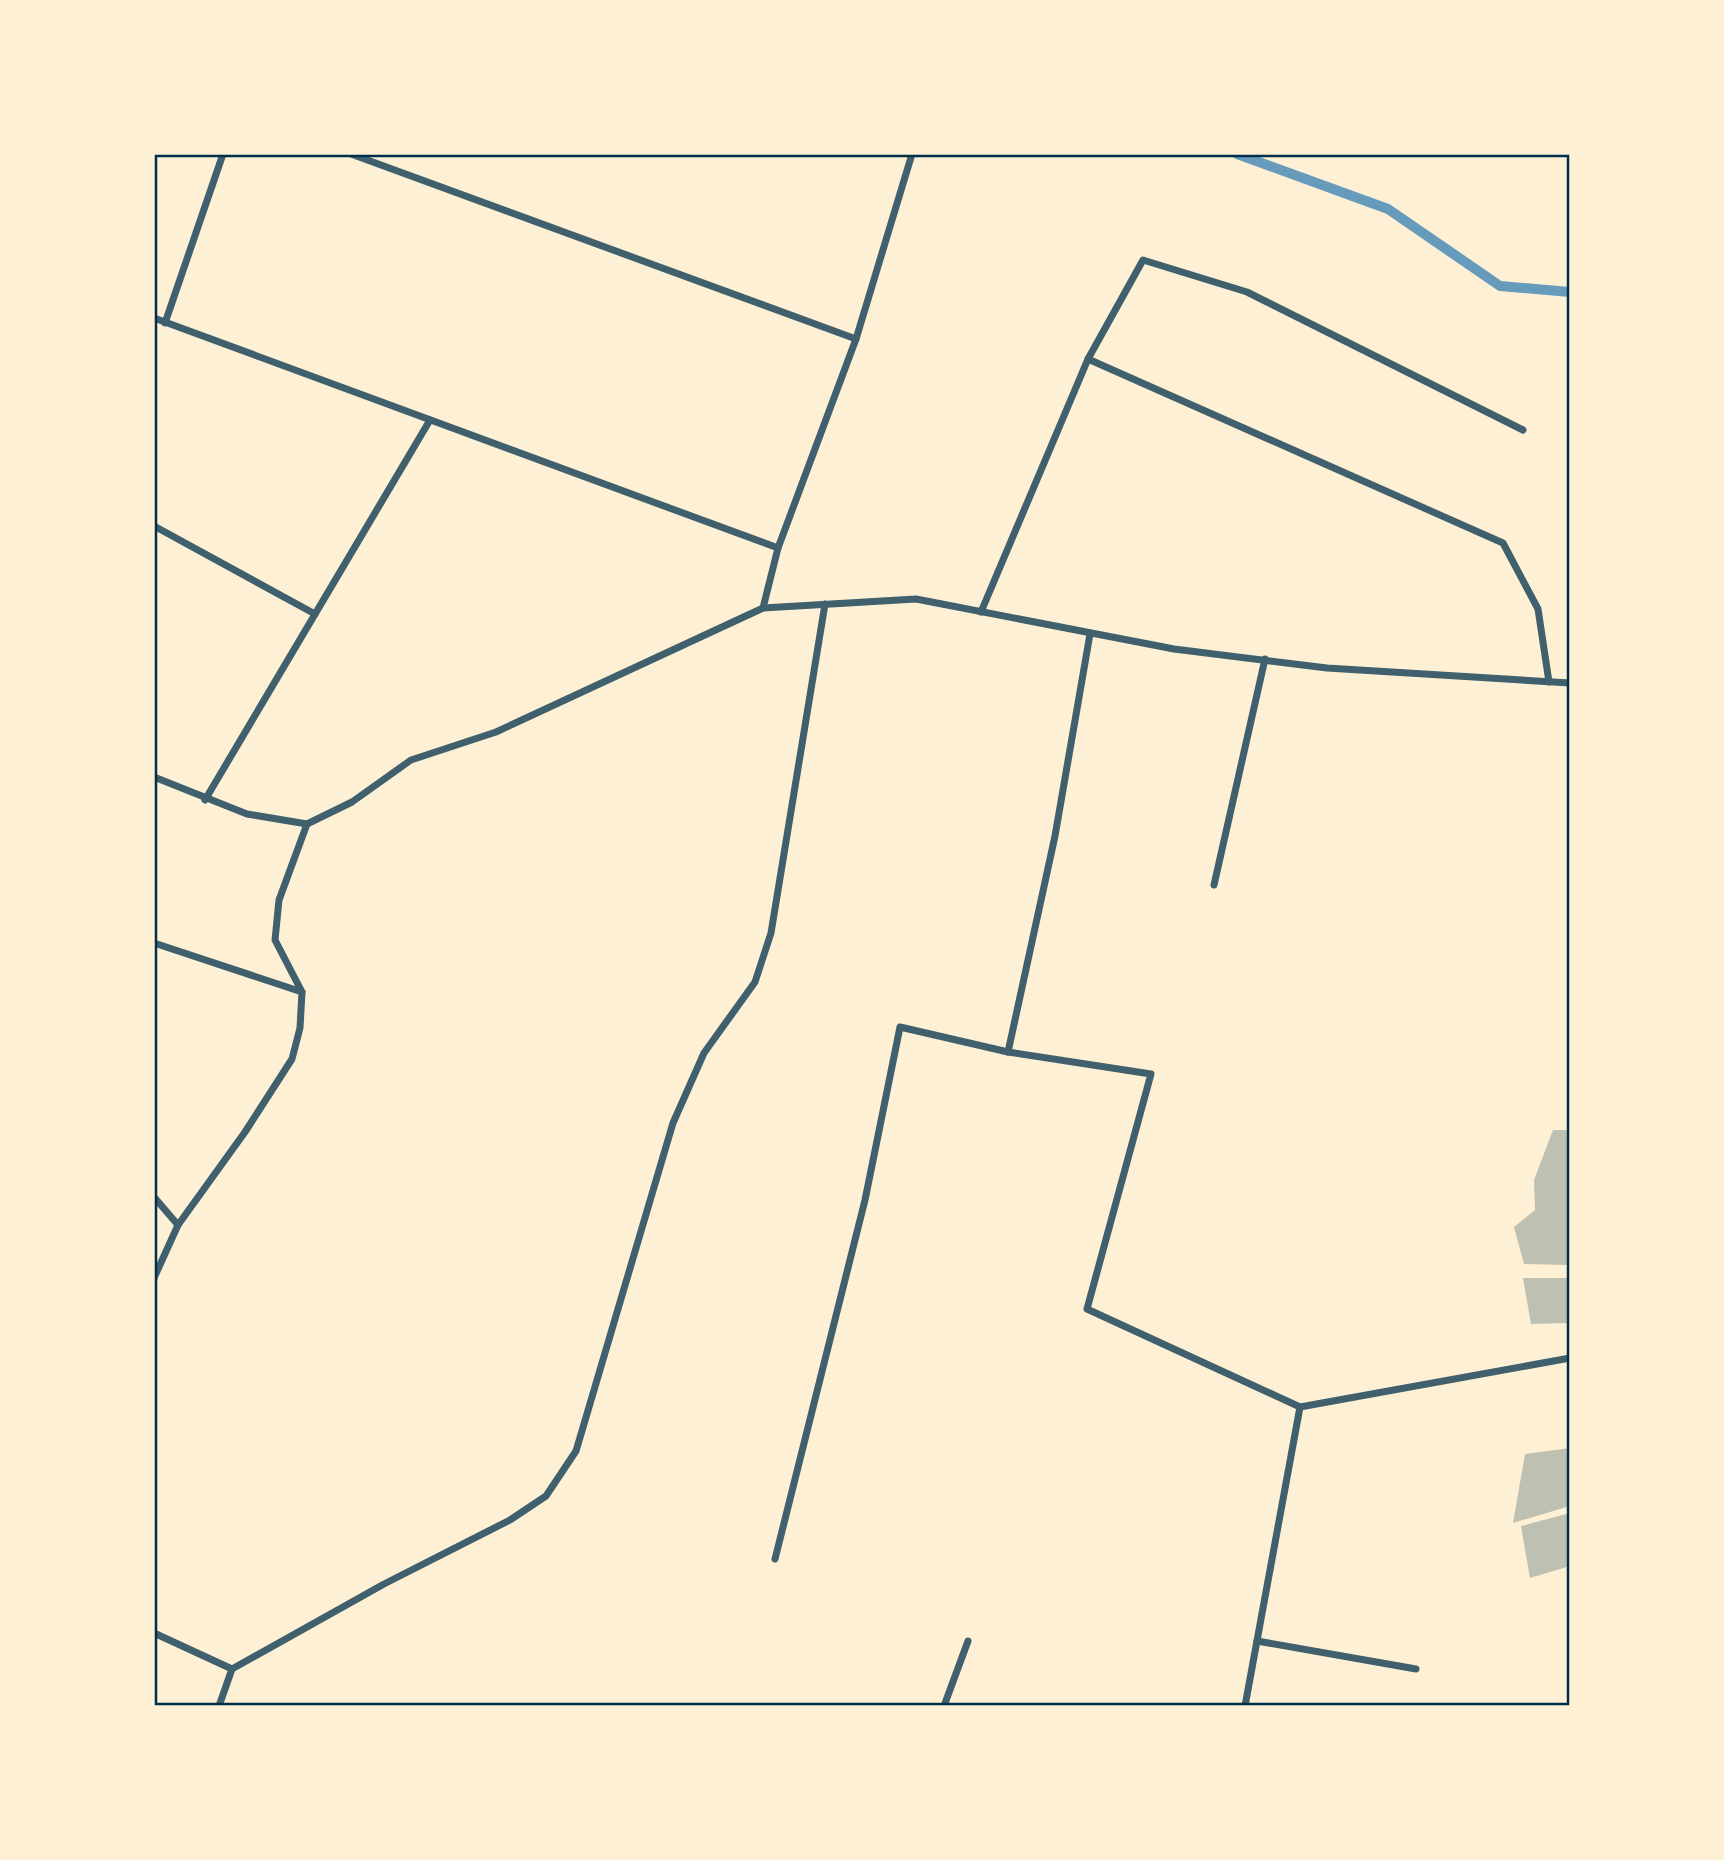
<svg xmlns="http://www.w3.org/2000/svg" width="1724" height="1860" font-family="'Open Sans',sans-serif">
  <rect width="100%" height="100%" fill="#fdf0d5"/>
  <g fill="none" stroke-linecap="round" stroke-linejoin="round">
    <path stroke="#669bbc" stroke-width="10" d="M1237 154 1388 209 1500 286 1570 292"/>
  </g>
  <g fill="#bec0b2">
    <path d="M1553 1130H1570V1265L1524 1264 1514 1227 1535 1210 1534 1180Z"/>
    <path d="M1523 1278H1570V1323L1531 1324Z"/>
    <path d="M1570 1448V1506L1513 1523 1525 1454Z"/>
    <path d="M1570 1513V1566L1530 1578 1521 1526Z"/>
  </g>
  <g fill="none" stroke-linecap="round" stroke-linejoin="round">
    <g stroke="#3f606c" stroke-width="7">
      <path d="M351 154 856 339"/>
      <path d="M154 318 778 548"/>
      <path d="M165 323 223 154"/>
      <path d="M1088 359 1503 543 1538 609 1549 682"/>
      <path d="M154 526 315 614"/>
      <path d="M763 608 778 548 856 339 912 154"/>
      <path d="M981 612 1088 359 1143 260 1247 292 1523 430"/>
      <path d="M154 777 247 814 307 824 352 802 411 760 496 732 763 608 916 599 1174 649 1327 668 1570 683"/>
      <path d="M205 800 430 420"/>
      <path d="M1214 885 1265 659"/>
      <path d="M154 943 302 992"/>
      <path d="M1008 1052 1055 836 1090 634"/>
      <path d="M154 1197 178 1225"/>
      <path d="M154 1278 178 1225 245 1132 292 1059 300 1028 302 992 275 940 279 900 307 824"/>
      <path d="M775 1559 865 1200 900 1027 1008 1052 1151 1074 1087 1309 1300 1407 1570 1358"/>
      <path d="M154 1633 232 1669"/>
      <path d="M1257 1641 1416 1669"/>
      <path d="M219 1706 232 1669 384 1584 510 1520 546 1496 576 1451 673 1123 704 1053 755 982 771 933 825 604"/>
      <path d="M944 1706 968 1641"/>
      <path d="M1245 1706 1300 1407"/>
    </g>
  </g>
  <rect width="1724" height="1860" fill="none" stroke="#fdf0d5" stroke-width="312"/>
  <rect x="156" y="156" width="1412" height="1548" fill="none" stroke="#003049" stroke-width="2.5"/>
</svg>
